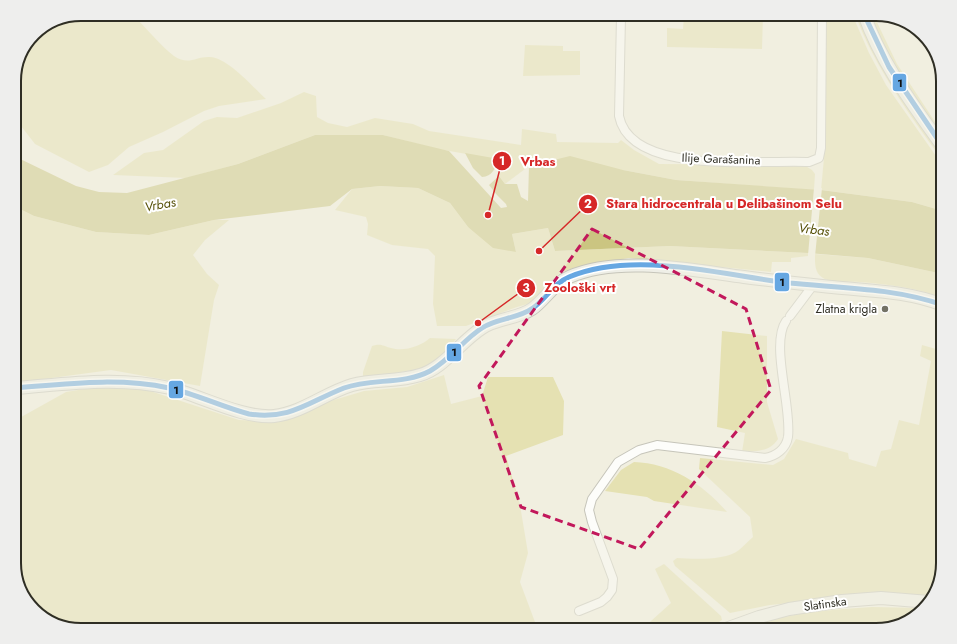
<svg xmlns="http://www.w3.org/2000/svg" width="957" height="644" font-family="Jost,sans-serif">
  <rect width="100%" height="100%" fill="#f1efe0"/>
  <g fill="#e5e1b2">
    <path d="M825 14H852L869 53 886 85 943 166V211L912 202 821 190 824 158Z"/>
    <path d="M855 14H860L896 86 943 155V161C910 115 875 68 855 14Z"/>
    <path d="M868 14H873L897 64 943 134V140L892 65Z"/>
    <path d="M684 15H763L762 49 667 47V28L683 29Z"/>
    <path d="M56 19H137C148 30 162 47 174 56 189 66 196 56 210 57 228 58 253 87 266 99L219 106 204 111 163 132 129 147 108 165 89 172 35 144 14 117V77L34 34Z"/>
    <path d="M525 45 563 46V51H580V75L523 76Z"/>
    <path d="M304 92 316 96 317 117 328 123 347 127 375 118 413 124 429 131 521 145 522 129 556 134 557 142 618 143 621 140 634 150 659 164 804 165 812 170 815 174 814 190 676 180 623 170 529 166 505 184 499 176 506 161 438 149 383 135H315L238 164 186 178 113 175 144 153 163 150 204 121 217 117 237 118 281 103Z"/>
    <path d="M380 186 418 188 450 203 468 227 516 252 512 234 548 228 555 251 670 246 808 253V256L791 258V262H772L771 272 629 258 581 266 561 272 531 303 517 307 466 326H437L433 304 435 256 428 249 392 245 367 235 368 224 366 217 335 210 352 189Z"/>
    <path d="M14 206 34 216 96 232 149 235 214 220H229L205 240 193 255 207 274 219 285 214 300 200 386 111 370 14 383Z"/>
    <path d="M815 254 868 258 943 274V298C918 288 886 284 859 282 848 281 833 284 823 278 814 273 815 262 815 254Z"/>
    <path d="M722 331 767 336V402L778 439C770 452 756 451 742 452L745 433 717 427Z"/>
    <path d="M430 338 456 339 439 359 428 367 363 379V372L372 346C381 343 383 346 391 348 404 352 421 346 430 338Z"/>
    <path d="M922 345 943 351V563L933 597 889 593 770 605 730 613 675 566 673 561 677 558C693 559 725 561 739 550 744 546 748 541 753 537L750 517 699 469 700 458 773 465 784 459 796 439 848 453 849 459 876 467 881 451 891 449 899 420 919 425 931 361 920 356Z"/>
    <path d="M444 375 451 404 482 396 488 377H553L564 401 563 435 506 456 520 505 528 553 520 582 538 630H81L44 619 23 596 14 567V421L66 392 84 389 102 383 138 387 239 420 263 421 364 391 407 387Z"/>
    <path d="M634 462C671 463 704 485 727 512L654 501 647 497 605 491 621 470Z"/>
    <path d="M664 564 721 616 722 620 707 630H641L671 603 655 569Z"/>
    <path d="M872 607 923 608 909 621 876 630H739C784 613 825 610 872 607Z"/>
  </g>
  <g fill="#cbc581">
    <path d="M315 135H383L449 151 501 208 507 207 506 204 497 195 489 185 499 176 505 184H517L521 197 528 201 529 166 570 156 623 170 676 180 821 190 912 202 943 211V274L868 258 808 253 670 246 555 251 548 228 512 234 516 252 493 248 468 227 450 203 418 188 380 186 352 189 330 206 214 220 149 235 96 232 34 216 14 206V156L76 186 99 192 127 193 238 164Z"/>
    <path d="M465 153 499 159C496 167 492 177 482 177L473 168Z"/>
  </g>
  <path fill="#f1efe0" d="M814 188H822L815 256 808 255Z"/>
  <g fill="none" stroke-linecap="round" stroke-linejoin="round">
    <defs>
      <g id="street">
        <path d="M621 16 619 116C631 177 762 159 809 162L819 158 821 148 822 14"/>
        <path d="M790 316 814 284"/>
        <path d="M579 611 601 602 607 597 612 590 613 579 592 522 589 510 592 499 618 462 639 450 657 445 765 458C776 456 786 449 788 437 792 407 770 344 786 321"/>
      </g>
      <g id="secondary">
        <path d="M864 14C881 63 914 106 943 147"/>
        <path d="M14 388C67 384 118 376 170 388 201 396 244 419 274 416 302 413 325 393 352 385 374 379 398 382 420 375 444 368 460 342 482 328 497 318 517 319 532 309 545 300 554 283 569 277 619 255 691 270 744 277 773 281 803 284 832 287 870 291 907 291 943 305"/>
        <path d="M723 630 759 617 789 609 842 601 881 598 929 602"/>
      </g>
    </defs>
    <use href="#street" stroke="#c6c5ba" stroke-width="10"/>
    <use href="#secondary" stroke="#c6c5ba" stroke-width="14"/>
    <use href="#street" stroke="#fdfdfa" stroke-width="8"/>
    <use href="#secondary" stroke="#efefe7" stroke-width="12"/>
    <defs>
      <g id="bus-1">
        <path d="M864 14 889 67 943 147"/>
        <path d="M14 388C65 384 118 377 169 388 196 394 222 407 249 414 291 420 308 402 344 388 371 378 404 385 430 371 450 360 463 340 482 328 497 318 518 319 533 308 546 299 554 283 569 277 634 250 722 275 789 283 841 288 894 288 943 305"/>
      </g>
    </defs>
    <use href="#bus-1" stroke="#fff" stroke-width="8"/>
    <use href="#bus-1" stroke="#66a7e2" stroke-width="5"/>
  </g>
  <path d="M0 0H957V644H0ZM592 229 746 309 771 390 639 549 521 507 479 386Z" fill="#f1efe0" fill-opacity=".55" fill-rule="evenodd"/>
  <path fill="none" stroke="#c2185b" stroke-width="3" stroke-dasharray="8 5" stroke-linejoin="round" d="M592 229 746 309 771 390 639 549 521 507 479 386Z"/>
  <circle fill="#737266" stroke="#fff" stroke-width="1.5" cx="885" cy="309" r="4"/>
  <g text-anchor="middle" stroke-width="4" stroke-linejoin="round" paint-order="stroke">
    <g font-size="12" fill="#2f2e24" stroke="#fff">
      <text transform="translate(721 159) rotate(2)" y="4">Ilije Garašanina</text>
      <text transform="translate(825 604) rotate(-8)" y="4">Slatinska</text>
    </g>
    <g font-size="12" fill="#2f2e24" stroke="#fff" text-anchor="end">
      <text x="877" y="313">Zlatna krigla</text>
    </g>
    <g font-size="13" font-style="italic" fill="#575109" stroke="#fff">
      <text transform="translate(160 204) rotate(-10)" y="5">Vrbas</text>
      <text transform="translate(814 229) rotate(7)" y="5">Vrbas</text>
    </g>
  </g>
  <path d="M0 0H957V644H0ZM81 21H876A60 60 0 0 1 936 81V563A60 60 0 0 1 876 623H81A60 60 0 0 1 21 563V81A60 60 0 0 1 81 21Z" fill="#eeeeed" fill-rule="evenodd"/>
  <path fill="none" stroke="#2f2e24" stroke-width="2" d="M81 21H876A60 60 0 0 1 936 81V563A60 60 0 0 1 876 623H81A60 60 0 0 1 21 563V81A60 60 0 0 1 81 21Z"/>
  <path fill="none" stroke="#d62828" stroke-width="1.5" d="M488 215L502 161M539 251L588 204M478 323L526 288"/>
  <g fill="#d62828" stroke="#fff" stroke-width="1.5">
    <circle cx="488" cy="215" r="4"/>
    <circle cx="539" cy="251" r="4"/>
    <circle cx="478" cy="323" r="4"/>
    <circle cx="502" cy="161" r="10"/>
    <circle cx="588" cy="204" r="10"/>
    <circle cx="526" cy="288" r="10"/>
  </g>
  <g font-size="12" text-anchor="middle" font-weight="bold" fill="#fff">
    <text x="502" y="165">1</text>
    <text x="588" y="208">2</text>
    <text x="526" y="292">3</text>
  </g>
  <g font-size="13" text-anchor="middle" font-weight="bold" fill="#d62828" stroke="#fff" stroke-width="4" stroke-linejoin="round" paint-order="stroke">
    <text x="538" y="166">Vrbas</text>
    <text x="724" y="208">Stara hidrocentrala u Delibašinom Selu</text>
    <text x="580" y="292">Zoološki vrt</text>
  </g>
  <g stroke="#fff" stroke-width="1.5">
    <rect x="892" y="73" width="15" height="19" rx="4" fill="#66a7e2"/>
    <rect x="774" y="272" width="16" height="20" rx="4" fill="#66a7e2"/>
    <rect x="446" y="343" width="16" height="19" rx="4" fill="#66a7e2"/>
    <rect x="168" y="380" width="16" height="19" rx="4" fill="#66a7e2"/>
  </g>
  <g font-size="11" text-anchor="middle" font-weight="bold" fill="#111">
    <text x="900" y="87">1</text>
    <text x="782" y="286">1</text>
    <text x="454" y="356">1</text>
    <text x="176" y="394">1</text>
  </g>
</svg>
